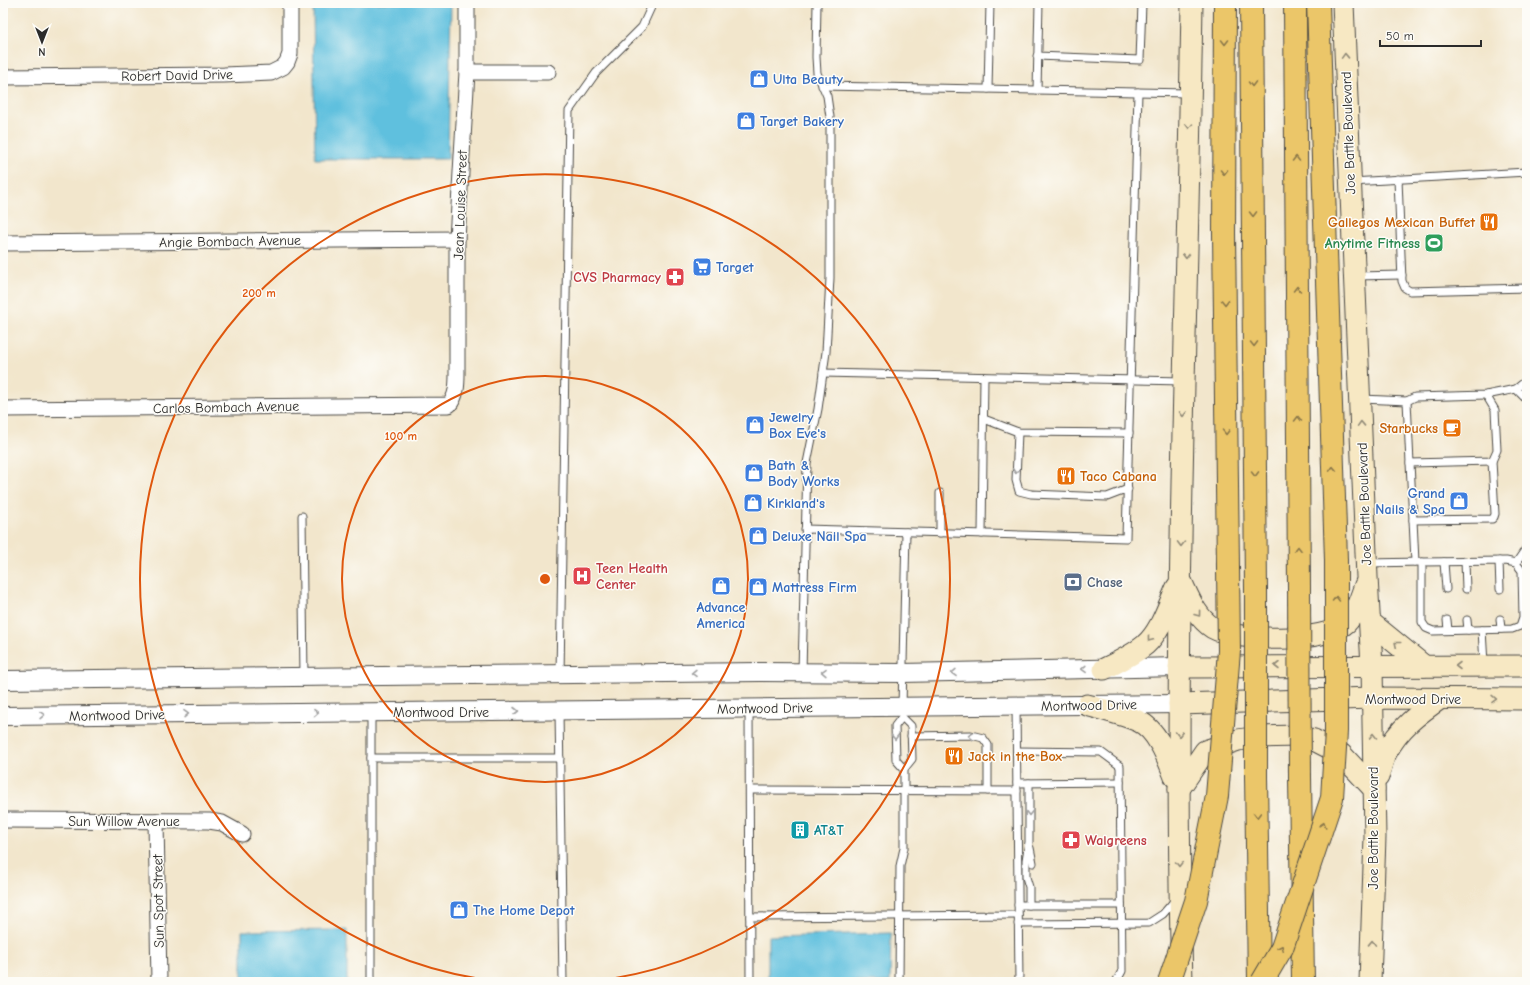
<svg xmlns="http://www.w3.org/2000/svg" width="1530" height="985" font-family="'Comic Neue',sans-serif">
  <rect width="100%" height="100%" fill="#fdfcf7"/>
  <filter id="ink" filterUnits="userSpaceOnUse"><feTurbulence type="fractalNoise" baseFrequency=".025" numOctaves="2"/><feDisplacementMap in="SourceGraphic" scale="8" xChannelSelector="R" yChannelSelector="G"/><feConvolveMatrix kernelMatrix="1 2 1 2 8 2 1 2 1" color-interpolation-filters="sRGB"/></filter>
  <filter id="wash" filterUnits="userSpaceOnUse"><feTurbulence type="fractalNoise" baseFrequency=".012" numOctaves="4" result="noise"/><feDisplacementMap in="SourceGraphic" scale="16" xChannelSelector="R" yChannelSelector="G"/><feGaussianBlur stdDeviation="0.9" result="paint"/><feColorMatrix in="noise" values="0 0 0 0 0 0 0 0 0 0 0 0 0 0 0 0 0 1.4 0 .05"/><feComposite in="paint" operator="in"/></filter>
  <g filter="url(#wash)">
    <rect width="100%" height="100%" fill="#f2e6cc"/>
    <g fill="#5fc0de" stroke="#457684">
      <path d="M313 3H451L448 159H315Z"/>
      <path d="M347 930V982H242V931Z"/>
      <path d="M891 933 890 982H768V936Z"/>
    </g>
  </g>
  <g filter="url(#ink)">
    <g fill="none" stroke-linecap="round" stroke-linejoin="round">
      <defs>
        <g id="service">
          <path d="M1037 56 1140 60 1142 3"/>
          <path d="M822 86 1188 93"/>
          <path d="M988 89 990 3"/>
          <path d="M1037 90 1039 3"/>
          <path d="M1398 179 1402 281 1405 288 1410 291 1527 288"/>
          <path d="M1351 182 1527 172"/>
          <path d="M1356 276 1402 275"/>
          <path d="M823 373 1183 381"/>
          <path d="M1516 389 1527 400"/>
          <path d="M1362 399 1407 401 1415 397 1486 395 1516 389 1527 380"/>
          <path d="M1407 401 1410 463 1492 461 1497 450 1495 410 1486 395"/>
          <path d="M984 419 1018 432 1129 433"/>
          <path d="M1018 432 1016 480 1019 491 1031 494 1107 497 1128 489"/>
          <path d="M1410 463 1413 520 1492 519 1494 517 1495 514 1492 461"/>
          <path d="M302 516 304 677"/>
          <path d="M1413 520 1415 562"/>
          <path d="M805 529 1126 538 1138 92"/>
          <path d="M940 533V493"/>
          <path d="M982 534 984 377"/>
          <path d="M1465 561 1466 589"/>
          <path d="M1499 561 1500 589"/>
          <path d="M1506 561 1516 563 1522 571 1523 617 1520 626 1512 629 1433 631 1426 628 1422 622V562Z"/>
          <path d="M1444 562 1446 589"/>
          <path d="M1368 563 1422 562"/>
          <path d="M1516 563 1527 547"/>
          <path d="M1500 619 1501 629"/>
          <path d="M1447 620 1448 630"/>
          <path d="M1467 620 1468 630"/>
          <path d="M1482 630 1484 664"/>
          <path d="M802 672 807 463 818 409 826 352 830 278V117L827 96 817 73 816 57 817 3"/>
          <path d="M560 675 569 111 596 73 642 27 653 3"/>
          <path d="M1016 706 1019 982"/>
          <path d="M902 707 906 532"/>
          <path d="M749 708 750 982"/>
          <path d="M559 711 563 982"/>
          <path d="M371 712V982"/>
          <path d="M911 736 971 735 983 738 988 745V791"/>
          <path d="M1017 751 1101 752 1120 766 1122 971 1116 982"/>
          <path d="M371 758H560"/>
          <path d="M1017 783 1120 782"/>
          <path d="M1029 783V842L1026 860V877L1029 887V905"/>
          <path d="M750 790 1017 791"/>
          <path d="M1030 848 1033 863"/>
          <path d="M1018 905H1121"/>
          <path d="M750 917 1018 915"/>
          <path d="M1018 924 1149 923 1163 914 1176 899"/>
          <path d="M899 982 900 866 904 848V769L912 759 911 726 902 717 895 726 896 760 904 769"/>
        </g>
        <g id="minor">
          <path d="M467 72H548"/>
          <path d="M3 77 224 75 271 73 283 67 287 62 290 54V3"/>
          <path d="M3 243 457 239"/>
          <path d="M3 409 449 405C457 396 457 384 457 373V239L467 72V3"/>
          <path d="M3 820 209 821 222 823 242 834"/>
          <path d="M156 821 159 982"/>
        </g>
        <g id="tertiary">
          <path d="M3 680 760 672 902 673 1179 667"/>
          <path d="M3 716 1179 704"/>
        </g>
        <g id="secondary">
          <path d="M1343 3 1367 577 1372 666 1375 837 1370 982"/>
          <path d="M1182 583C1190 600 1197 618 1213 628 1238 642 1325 643 1346 623 1356 613 1360 599 1365 585"/>
          <path d="M1370 622 1424 666"/>
          <path d="M1179 667 1527 666"/>
          <path d="M1104 669C1118 662 1133 655 1145 645 1161 631 1168 606 1177 587"/>
          <path d="M1179 704 1373 698 1527 699"/>
          <path d="M1087 705C1103 710 1122 714 1138 721 1157 729 1168 759 1175 777"/>
          <path d="M1378 777C1381 769 1382 760 1386 753 1399 728 1418 714 1441 698"/>
          <path d="M1179 789 1205 751 1238 740 1258 737 1297 736 1314 740 1341 754 1374 789"/>
          <path d="M1182 982C1173 656 1187 329 1192 3"/>
        </g>
        <g id="motorway">
          <path d="M1251 3 1256 589"/>
          <path d="M1295 3 1299 588"/>
          <path d="M1256 776 1259 982"/>
          <path d="M1300 777 1303 982"/>
        </g>
      </defs>
      <use href="#service" stroke="#494743" stroke-width="9"/>
      <use href="#minor" stroke="#494743" stroke-width="17"/>
      <use href="#tertiary" stroke="#494743" stroke-width="20"/>
      <use href="#secondary" stroke="#494743" stroke-width="23"/>
      <use href="#motorway" stroke="#494743" stroke-width="24"/>
      <use href="#service" stroke="#fff" stroke-width="7"/>
      <use href="#minor" stroke="#fff" stroke-width="15"/>
      <use href="#tertiary" stroke="#fff" stroke-width="18"/>
      <use href="#secondary" stroke="#f7e8c3" stroke-width="21"/>
      <use href="#motorway" stroke="#ebc669" stroke-width="22"/>
      <defs>
        <g id="motorway-bridge">
          <path d="M1299 588 1300 777"/>
          <path d="M1256 589V776"/>
          <path d="M1169 982 1196 901 1217 796 1229 651 1224 233 1225 3"/>
          <path d="M1262 982 1282 948 1332 798 1336 731V560L1318 3"/>
        </g>
      </defs>
      <use href="#motorway-bridge" stroke="#494743" stroke-width="24" stroke-linecap="butt"/>
      <use href="#motorway-bridge" stroke="#ebc669" stroke-width="22"/>
    </g>
    <defs><path id="oneway-chevron" d="M-2-3.5L2.5 0L-2 3.5" fill="none" stroke-width="1.6" stroke-linecap="round" stroke-linejoin="round"/></defs>
    <g stroke="#8b784a">
      <use href="#oneway-chevron" transform="translate(1225 42) rotate(90)"/>
      <use href="#oneway-chevron" transform="translate(1252 84) rotate(89)"/>
      <use href="#oneway-chevron" transform="translate(1296 159) rotate(-90)"/>
      <use href="#oneway-chevron" transform="translate(1224 172) rotate(90)"/>
      <use href="#oneway-chevron" transform="translate(1253 214) rotate(89)"/>
      <use href="#oneway-chevron" transform="translate(1297 289) rotate(-90)"/>
      <use href="#oneway-chevron" transform="translate(1225 302) rotate(89)"/>
      <use href="#oneway-chevron" transform="translate(1254 344) rotate(89)"/>
      <use href="#oneway-chevron" transform="translate(1298 419) rotate(-90)"/>
      <use href="#oneway-chevron" transform="translate(1226 432) rotate(89)"/>
      <use href="#oneway-chevron" transform="translate(1333 469) rotate(-92)"/>
      <use href="#oneway-chevron" transform="translate(1255 474) rotate(89)"/>
      <use href="#oneway-chevron" transform="translate(1298 549) rotate(-90)"/>
      <use href="#oneway-chevron" transform="translate(1336 599) rotate(-90)"/>
      <use href="#oneway-chevron" transform="translate(1257 815) rotate(89)"/>
      <use href="#oneway-chevron" transform="translate(1323 825) rotate(-72)"/>
      <use href="#oneway-chevron" transform="translate(1281 948) rotate(-65)"/>
    </g>
    <g stroke="#918a77">
      <use href="#oneway-chevron" transform="translate(1345 56) rotate(-92)"/>
      <use href="#oneway-chevron" transform="translate(1189 126) rotate(91)"/>
      <use href="#oneway-chevron" transform="translate(1186 256) rotate(91)"/>
      <use href="#oneway-chevron" transform="translate(1183 414) rotate(91)"/>
      <use href="#oneway-chevron" transform="translate(1361 424) rotate(-92)"/>
      <use href="#oneway-chevron" transform="translate(1181 544) rotate(91)"/>
      <use href="#oneway-chevron" transform="translate(1198 614) rotate(53)"/>
      <use href="#oneway-chevron" transform="translate(1150 639) rotate(128)"/>
      <use href="#oneway-chevron" transform="translate(1397 644) rotate(-141)"/>
      <use href="#oneway-chevron" transform="translate(1277 666) rotate(180)"/>
      <use href="#oneway-chevron" transform="translate(1458 666) rotate(-180)"/>
      <use href="#oneway-chevron" transform="translate(1494 699) rotate(1)"/>
      <use href="#oneway-chevron" transform="translate(1179 734) rotate(90)"/>
      <use href="#oneway-chevron" transform="translate(1373 736) rotate(-91)"/>
      <use href="#oneway-chevron" transform="translate(1179 864) rotate(90)"/>
      <use href="#oneway-chevron" transform="translate(1372 943) rotate(-88)"/>
    </g>
    <g stroke="#a0a0a0">
      <use href="#oneway-chevron" transform="translate(1016 471) rotate(93)"/>
      <use href="#oneway-chevron" transform="translate(1084 669) rotate(178)"/>
      <use href="#oneway-chevron" transform="translate(824 672) rotate(-179)"/>
      <use href="#oneway-chevron" transform="translate(694 673) rotate(179)"/>
      <use href="#oneway-chevron" transform="translate(954 673) rotate(179)"/>
      <use href="#oneway-chevron" transform="translate(516 711)"/>
      <use href="#oneway-chevron" transform="translate(316 713) rotate(-1)"/>
      <use href="#oneway-chevron" transform="translate(186 714) rotate(-1)"/>
      <use href="#oneway-chevron" transform="translate(42 715) rotate(-1)"/>
      <use href="#oneway-chevron" transform="translate(971 736) rotate(-174)"/>
      <use href="#oneway-chevron" transform="translate(895 737) rotate(88)"/>
      <use href="#oneway-chevron" transform="translate(1029 813) rotate(90)"/>
    </g>
  </g>
  <g fill="none" stroke="#df570e" stroke-width="2">
    <circle cx="545" cy="579" r="203"/>
    <path d="M503 982A405 405 0 1 1 587 982"/>
  </g>
  <defs>
    <symbol id="shop-square" viewBox="-11 -11 22 22"><rect x="-9" y="-9" width="18" height="18" rx="4" fill="#3f7fe0" stroke="#fdfcf7"/><path d="M-5-2.5h2.3a2.7 3.5 0 0 1 5.4 0H5L5.5 6h-11ZM-1.5-2.5h3a1.5 2.3 0 0 0-3 0Z" fill="#fff"/></symbol>
    <symbol id="restaurant-square" viewBox="-11 -11 22 22"><rect x="-9" y="-9" width="18" height="18" rx="4" fill="#e8710a" stroke="#fdfcf7"/><path d="M-5-6h1v4h1v-4h1v4h1v-4h1v5L-1.5 .5V6h-2V.5L-5-1ZM5-6V6H3V1.5H1.5Q1.5-4 5-6Z" fill="#fff"/></symbol>
    <symbol id="stadium-square" viewBox="-11 -11 22 22"><rect x="-9" y="-9" width="18" height="18" rx="4" fill="#2e9e5b" stroke="#fdfcf7"/><path d="M0-5a6.5 5 0 1 0 0 10a6.5 5 0 1 0 0-10ZM-3.5-1.8h7v3.6h-7Z" fill="#fff"/></symbol>
    <symbol id="supermarket-square" viewBox="-11 -11 22 22"><rect x="-9" y="-9" width="18" height="18" rx="4" fill="#3f7fe0" stroke="#fdfcf7"/><path d="M-6-5.5h2.5l.6 2H6L4.5 2H-2.5L-4.4-4H-6ZM-1.5 3.2a1.3 1.3 0 1 0 .1 0ZM3 3.2a1.3 1.3 0 1 0 .1 0Z" fill="#fff"/></symbol>
    <symbol id="pharmacy-square" viewBox="-11 -11 22 22"><rect x="-9" y="-9" width="18" height="18" rx="4" fill="#e0444e" stroke="#fdfcf7"/><path d="M-2-6h4v4h4v4h-4v4h-4v-4h-4v-4h4Z" fill="#fff"/></symbol>
    <symbol id="cafe-square" viewBox="-11 -11 22 22"><rect x="-9" y="-9" width="18" height="18" rx="4" fill="#e8710a" stroke="#fdfcf7"/><path d="M-5.5-4.5H6V0H3Q3 3.5 0 3.5H-2.5Q-5.5 3.5-5.5 0ZM3-3.2v2h1.7v-2ZM-6 4.5H4V6H-6Z" fill="#fff"/></symbol>
    <symbol id="hospital-square" viewBox="-11 -11 22 22"><rect x="-9" y="-9" width="18" height="18" rx="4" fill="#e0444e" stroke="#fdfcf7"/><path d="M-5-5h3v3.5h4V-5h3V5h-3V1.5h-4V5h-3Z" fill="#fff"/></symbol>
    <symbol id="bank-square" viewBox="-11 -11 22 22"><rect x="-9" y="-9" width="18" height="18" rx="4" fill="#5c6f8a" stroke="#fdfcf7"/><path d="M-6-4H6V4H-6ZM0-2.3a2.3 2.3 0 1 0 0 4.6a2.3 2.3 0 1 0 0-4.6Z" fill="#fff"/></symbol>
    <symbol id="building-square" viewBox="-11 -11 22 22"><rect x="-9" y="-9" width="18" height="18" rx="4" fill="#0f9aa8" stroke="#fdfcf7"/><path d="M-4-6H4V6H1V3H-1V6H-4ZM-2.5-4.3h1.7v1.8h-1.7ZM.8-4.3h1.7v1.8H.8ZM-2.5-1h1.7V.8h-1.7ZM.8-1h1.7V.8H.8Z" fill="#fff"/></symbol>
  </defs>
  <g fill-rule="evenodd">
    <use href="#shop-square" x="748" y="68" width="22" height="22"/>
    <use href="#shop-square" x="735" y="110" width="22" height="22"/>
    <use href="#restaurant-square" x="1478" y="211" width="22" height="22"/>
    <use href="#stadium-square" x="1423" y="232" width="22" height="22"/>
    <use href="#supermarket-square" x="691" y="256" width="22" height="22"/>
    <use href="#pharmacy-square" x="664" y="266" width="22" height="22"/>
    <use href="#shop-square" x="744" y="414" width="22" height="22"/>
    <use href="#cafe-square" x="1441" y="417" width="22" height="22"/>
    <use href="#shop-square" x="743" y="462" width="22" height="22"/>
    <use href="#restaurant-square" x="1055" y="465" width="22" height="22"/>
    <use href="#shop-square" x="1448" y="490" width="22" height="22"/>
    <use href="#shop-square" x="742" y="492" width="22" height="22"/>
    <use href="#shop-square" x="747" y="525" width="22" height="22"/>
    <use href="#hospital-square" x="571" y="565" width="22" height="22"/>
    <use href="#bank-square" x="1062" y="571" width="22" height="22"/>
    <use href="#shop-square" x="710" y="575" width="22" height="22"/>
    <use href="#shop-square" x="747" y="576" width="22" height="22"/>
    <use href="#restaurant-square" x="943" y="745" width="22" height="22"/>
    <use href="#building-square" x="789" y="819" width="22" height="22"/>
    <use href="#pharmacy-square" x="1060" y="829" width="22" height="22"/>
    <use href="#shop-square" x="448" y="899" width="22" height="22"/>
  </g>
  <g text-anchor="middle" stroke-width="3" stroke-linejoin="round" paint-order="stroke">
    <g font-size="14" fill="#2b2b2b" stroke="#fdfcf7">
      <text transform="translate(177 75) rotate(-1)" y="5">Robert David Drive</text>
      <text transform="translate(1348 133) rotate(-92)" y="5">Joe Battle Boulevard</text>
      <text transform="translate(460 205) rotate(-88)" y="5">Jean Louise Street</text>
      <text transform="translate(230 241) rotate(-1)" y="5">Angie Bombach Avenue</text>
      <text transform="translate(226 407) rotate(-1)" y="5">Carlos Bombach Avenue</text>
      <text transform="translate(1364 504) rotate(-92)" y="5">Joe Battle Boulevard</text>
      <text x="1413" y="704">Montwood Drive</text>
      <text transform="translate(1089 705) rotate(-1)" y="5">Montwood Drive</text>
      <text transform="translate(765 708) rotate(-1)" y="5">Montwood Drive</text>
      <text x="441" y="717">Montwood Drive</text>
      <text transform="translate(117 715) rotate(-1)" y="5">Montwood Drive</text>
      <text x="124" y="826">Sun Willow Avenue</text>
      <text transform="translate(1373 828) rotate(-90)" y="5">Joe Battle Boulevard</text>
      <text transform="translate(158 901) rotate(-91)" y="5">Sun Spot Street</text>
    </g>
    <g font-size="14" font-weight="bold" fill="#366cbe" stroke="#fdfcf7" text-anchor="start">
      <text x="773" y="84">Ulta Beauty</text>
      <text x="760" y="126">Target Bakery</text>
      <text x="716" y="272">Target</text>
      <text x="769" y="422">Jewelry<tspan x="769" dy="16">Box Eve's</tspan></text>
      <text x="768" y="470">Bath &amp;<tspan x="768" dy="16">Body Works</tspan></text>
      <text x="1445" y="498" text-anchor="end">Grand<tspan x="1445" dy="16">Nails &amp; Spa</tspan></text>
      <text x="767" y="508">Kirkland's</text>
      <text x="772" y="541">Deluxe Nail Spa</text>
      <text x="772" y="592">Mattress Firm</text>
      <text x="721" y="612" text-anchor="middle">Advance<tspan x="721" dy="16">America</tspan></text>
      <text x="473" y="915">The Home Depot</text>
    </g>
    <g font-size="14" font-weight="bold" fill="#c56008" stroke="#fdfcf7" text-anchor="end">
      <text x="1475" y="227">Gallegos Mexican Buffet</text>
      <text x="1438" y="433">Starbucks</text>
      <text x="1080" y="481" text-anchor="start">Taco Cabana</text>
      <text x="968" y="761" text-anchor="start">Jack in the Box</text>
    </g>
    <g font-size="14" font-weight="bold" fill="#27864d" stroke="#fdfcf7" text-anchor="end">
      <text x="1420" y="248">Anytime Fitness</text>
    </g>
    <g font-size="14" font-weight="bold" fill="#be3a42" stroke="#fdfcf7" text-anchor="start">
      <text x="661" y="282" text-anchor="end">CVS Pharmacy</text>
      <text x="596" y="573">Teen Health<tspan x="596" dy="16">Center</tspan></text>
      <text x="1085" y="845">Walgreens</text>
    </g>
    <g font-size="14" font-weight="bold" fill="#4e5e75" stroke="#fdfcf7" text-anchor="start">
      <text x="1087" y="587">Chase</text>
    </g>
    <g font-size="14" font-weight="bold" fill="#0d838f" stroke="#fdfcf7" text-anchor="start">
      <text x="814" y="835">AT&amp;T</text>
    </g>
  </g>
  <circle cx="545" cy="579" r="6" fill="#df570e" stroke="#fdfcf7" stroke-width="2"/>
  <g font-size="12" text-anchor="middle" font-weight="bold" fill="#df570e" stroke="#fdfcf7" stroke-width="3" stroke-linejoin="round" paint-order="stroke">
    <text x="259" y="297">200 m</text>
    <text x="401" y="440">100 m</text>
  </g>
  <rect width="1530" height="985" fill="none" stroke="#fdfcf7" stroke-width="16"/>
  <g transform="translate(42 42) rotate(180)" stroke="#fdfcf7" stroke-width="3" paint-order="stroke">
  <path d="M0-3L7 15L0 10L-7 15Z" fill="#2b2b2b"/>
  <text y="-6" font-size="11" font-weight="bold" text-anchor="middle" fill="#2b2b2b">N</text>
  </g>
  <path d="M1380 40v6h101v-6" fill="none" stroke="#2b2b2b" stroke-width="2"/>
  <text x="1386" y="40" font-size="12" fill="#2b2b2b" stroke="#fdfcf7" stroke-width="3" paint-order="stroke">50 m</text>
</svg>
